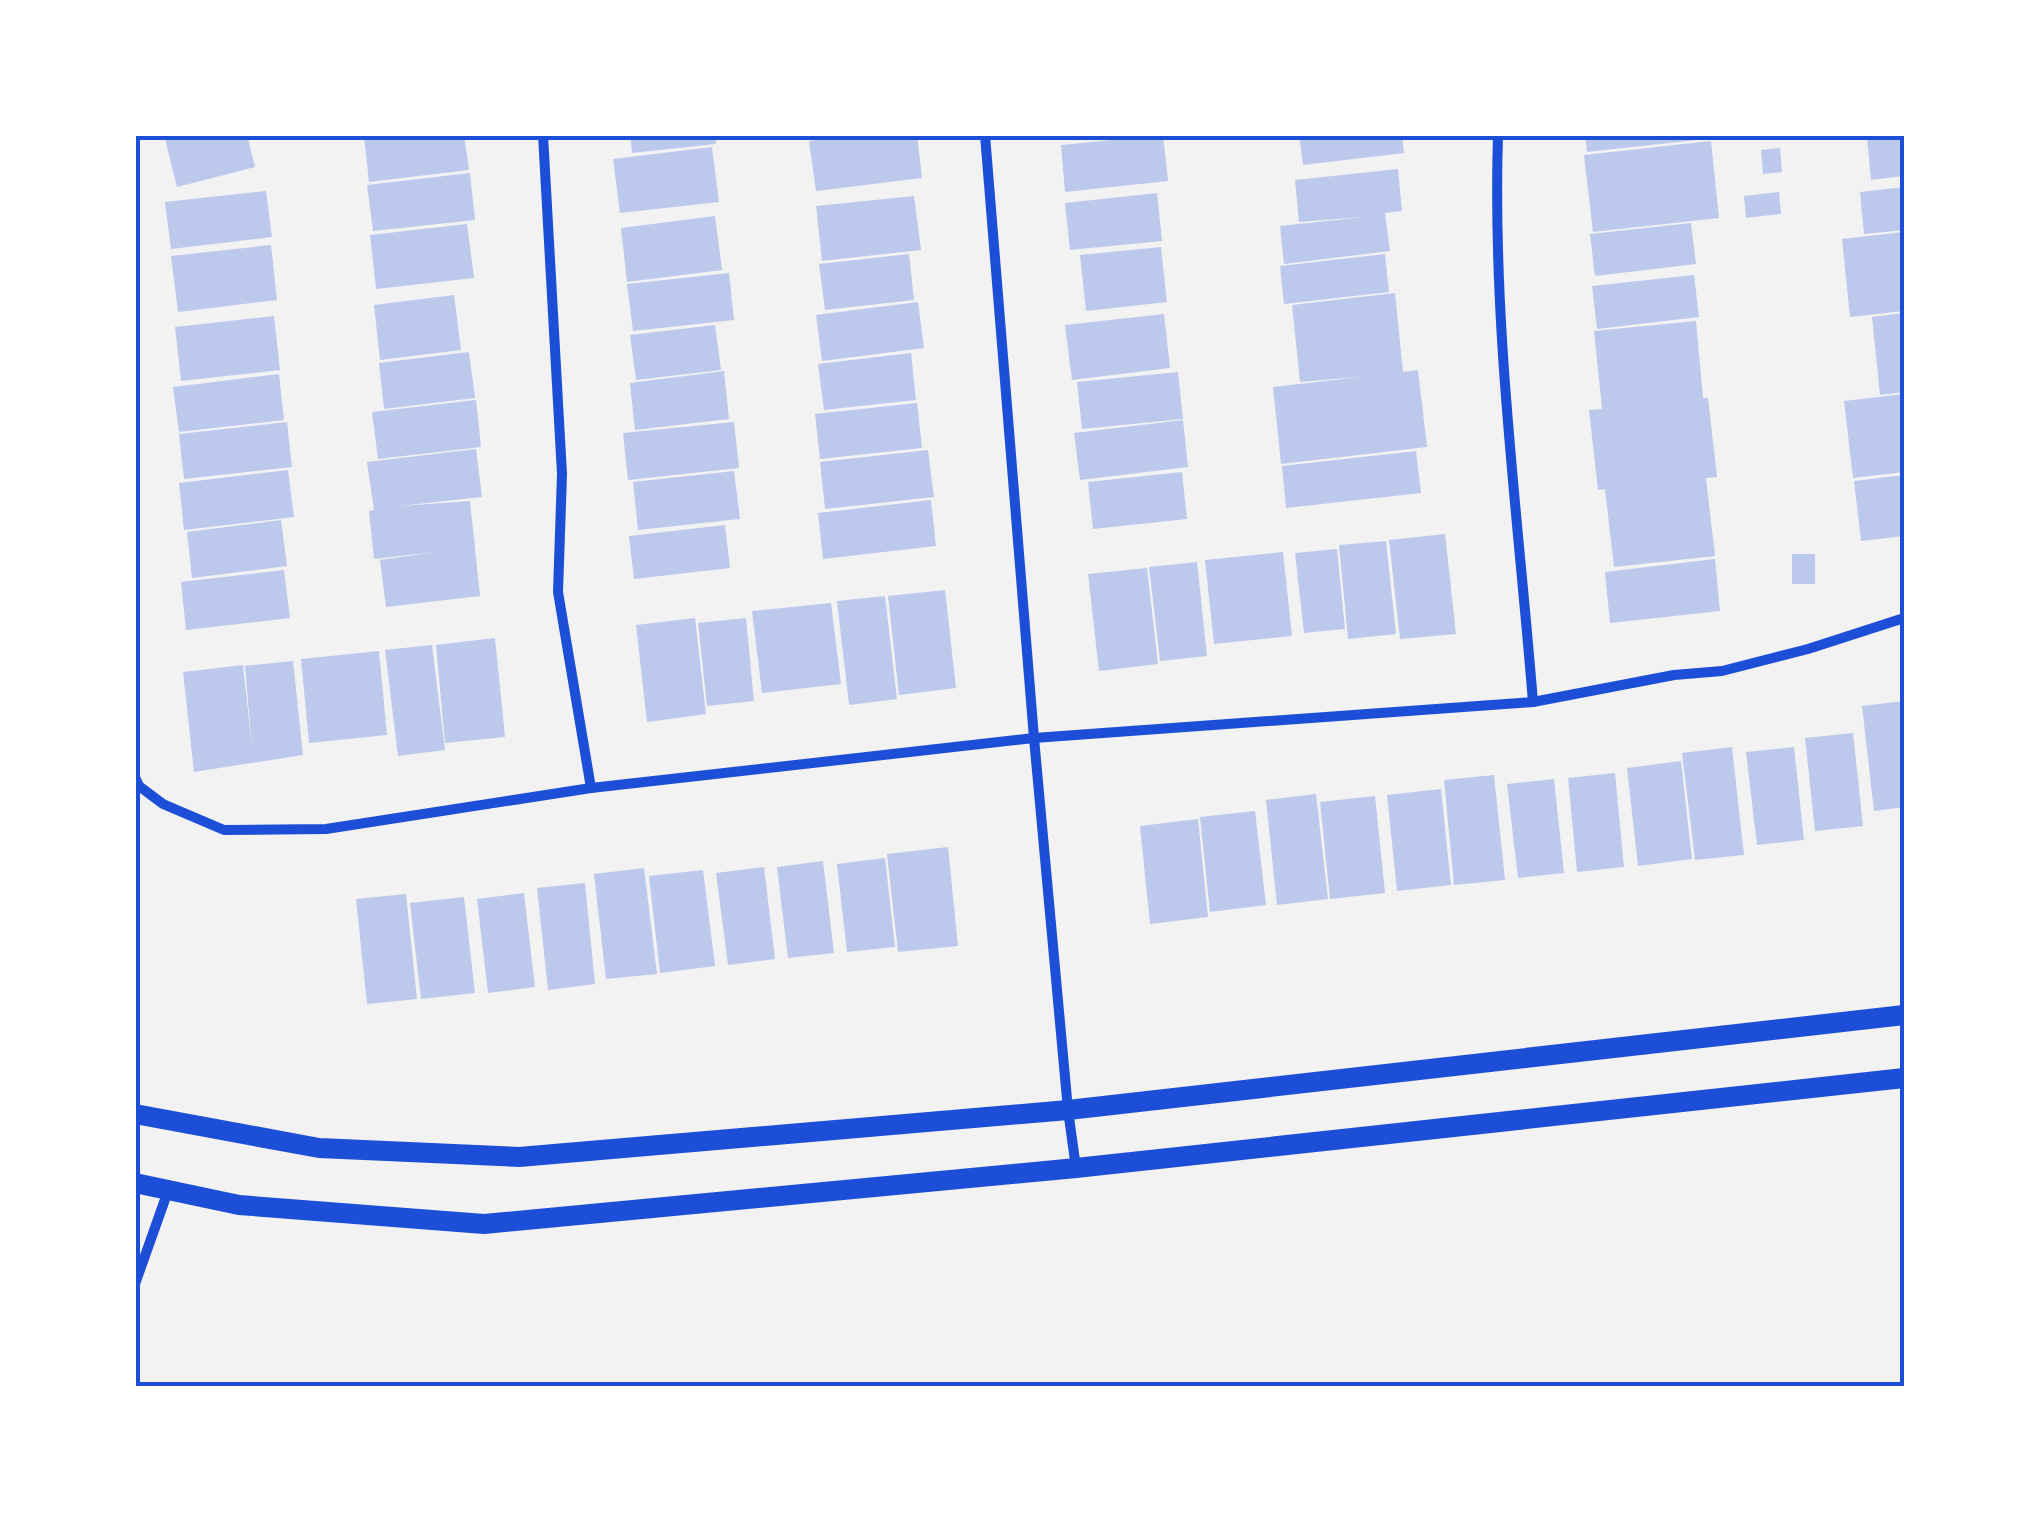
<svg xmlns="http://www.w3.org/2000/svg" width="2039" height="1521" font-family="Inter,sans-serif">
  <rect width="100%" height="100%" fill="#f2f2f2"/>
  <g fill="#bdc9ec">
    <path d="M164 135H247L255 167 177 187Z"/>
    <path d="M369 135H464L469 170 369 182 364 136Z"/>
    <path d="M630 135H715L716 144 632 153Z"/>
    <path d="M857 135H917L922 178 816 191 809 141Z"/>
    <path d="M1163 135 1168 181 1065 192 1061 145Z"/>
    <path d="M1299 135H1402L1404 153 1303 165Z"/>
    <path d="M1585 135H1705L1706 139 1587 152Z"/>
    <path d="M1889 135H1904V176L1871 180 1867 137Z"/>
    <path d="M1711 141 1719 218 1593 232 1584 155Z"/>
    <path d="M712 147 719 202 620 213 613 159Z"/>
    <path d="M1780 148 1782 172 1763 174 1761 150Z"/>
    <path d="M1398 169 1402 211 1385 213 1390 251 1284 264 1280 226 1364 217 1299 222 1295 180Z"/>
    <path d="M470 173 475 220 373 231 367 185Z"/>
    <path d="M1904 187V230L1864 234 1860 192Z"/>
    <path d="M266 191 272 237 171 249 165 202Z"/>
    <path d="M1779 192 1781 214 1746 218 1744 196Z"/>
    <path d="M1157 193 1162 241 1070 250 1065 203Z"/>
    <path d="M914 196 921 250 822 261 816 206Z"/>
    <path d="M715 216 722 270 627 282 621 228Z"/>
    <path d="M1691 223 1696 264 1595 276 1590 234Z"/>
    <path d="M467 224 474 278 376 289 370 235Z"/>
    <path d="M1904 232V311L1850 317 1842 239Z"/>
    <path d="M271 245 277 300 178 312 171 256Z"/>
    <path d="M1161 247 1167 302 1086 311 1080 255Z"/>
    <path d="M909 254 914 300 825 310 819 264Z"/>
    <path d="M1385 254 1389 292 1284 304 1280 266Z"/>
    <path d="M729 273 734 320 633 331 627 284Z"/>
    <path d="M1694 275 1699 317 1597 329 1592 286Z"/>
    <path d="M1395 293 1403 372 1418 370 1427 447 1281 464 1273 387 1360 377 1300 382 1292 305Z"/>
    <path d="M454 295 461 350 380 360 374 305Z"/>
    <path d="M918 302 924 348 822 361 816 315Z"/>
    <path d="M1904 313V392L1880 395 1872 317Z"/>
    <path d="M1164 314 1170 368 1072 380 1065 325Z"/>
    <path d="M274 316 280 370 181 381 175 327Z"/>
    <path d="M1696 321 1703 398H1708L1717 477 1706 478 1715 556 1614 567 1605 489 1598 490 1589 410 1602 409 1594 331Z"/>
    <path d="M715 325 721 370 636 380 630 335Z"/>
    <path d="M469 352 475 398 384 409 379 363Z"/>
    <path d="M911 353 916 400 824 410 818 364Z"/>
    <path d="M724 371 729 419 635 430 630 383Z"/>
    <path d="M1178 372 1183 419 1082 429 1077 382Z"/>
    <path d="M279 374 284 420 179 432 173 387Z"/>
    <path d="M1904 394V472L1853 478 1844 401Z"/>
    <path d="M476 400 481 447 378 459 372 412Z"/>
    <path d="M917 403 922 448 820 459 815 414Z"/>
    <path d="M1183 420 1188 467 1080 480 1074 433Z"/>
    <path d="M287 422 292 467 184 479 179 434Z"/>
    <path d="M734 422 739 468 628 480 623 433Z"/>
    <path d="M476 449 482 497 400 506 470 501 480 596 386 607 380 560 436 552 374 559 369 511 374 510 367 462Z"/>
    <path d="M928 450 934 497 825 509 820 462Z"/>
    <path d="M1416 451 1421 493 1286 508 1282 466Z"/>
    <path d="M288 470 294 517 184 530 179 483Z"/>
    <path d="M734 471 740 519 638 530 633 482Z"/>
    <path d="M1182 472 1187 519 1093 529 1088 482Z"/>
    <path d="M1904 475V536L1861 541 1854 481Z"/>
    <path d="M931 500 936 546 823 559 818 513Z"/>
    <path d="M281 520 287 566 192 578 187 532Z"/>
    <path d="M725 525 730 568 634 579 629 536Z"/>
    <path d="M1445 534 1456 634 1400 639 1389 540Z"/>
    <path d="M1386 541 1396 634 1348 639 1339 545Z"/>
    <path d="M1337 549 1345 629 1304 633 1295 553Z"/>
    <path d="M1283 552 1292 636 1214 644 1205 560Z"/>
    <rect x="1792" y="554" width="23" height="30"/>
    <path d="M1715 559 1720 611 1610 623 1605 572Z"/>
    <path d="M1197 562 1207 656 1160 661 1149 567Z"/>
    <path d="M1147 568 1158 664 1099 671 1088 574Z"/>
    <path d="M284 570 290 618 186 630 181 582Z"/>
    <path d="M945 590 956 688 899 695 888 596Z"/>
    <path d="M885 596 897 699 849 705 837 601Z"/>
    <path d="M831 603 841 684 762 693 752 611Z"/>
    <path d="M695 618 706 714 647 722 636 625Z"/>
    <path d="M746 618 754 701 707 706 698 623Z"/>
    <path d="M495 638 505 737 445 743 436 645Z"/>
    <path d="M432 645 445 750 398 756 385 650Z"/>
    <path d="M379 651 387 735 309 743 301 659Z"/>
    <path d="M293 661 303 755 194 772 183 672 243 665 252 748 245 666Z"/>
    <path d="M1904 701V807L1874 811 1862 706Z"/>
    <path d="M1853 733 1863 826 1815 831 1805 738Z"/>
    <path d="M1732 747 1744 855 1695 860 1682 753Z"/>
    <path d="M1794 747 1804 840 1757 845 1746 752Z"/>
    <path d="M1681 761 1692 859 1638 866 1627 768Z"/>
    <path d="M1615 773 1624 867 1577 872 1568 778Z"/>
    <path d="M1494 775 1505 880 1454 885 1444 780Z"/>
    <path d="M1554 779 1564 873 1518 878 1507 784Z"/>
    <path d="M1441 789 1451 885 1397 891 1387 795Z"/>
    <path d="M1316 794 1328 899 1277 905 1266 800Z"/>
    <path d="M1375 796 1385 893 1330 899 1320 802Z"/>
    <path d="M1255 811 1266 905 1210 912 1200 817Z"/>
    <path d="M1198 819 1208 917 1150 924 1140 826Z"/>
    <path d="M948 847 958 946 898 952 887 854Z"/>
    <path d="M885 858 895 947 847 952 837 864Z"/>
    <path d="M823 861 834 953 788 958 777 867Z"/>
    <path d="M764 867 775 959 728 965 716 873Z"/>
    <path d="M644 868 657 974 606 979 594 874Z"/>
    <path d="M703 870 715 966 660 973 649 876Z"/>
    <path d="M585 883 595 984 548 990 537 888Z"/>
    <path d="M524 893 535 987 488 993 477 899Z"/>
    <path d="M406 894 417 999 367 1004 356 899Z"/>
    <path d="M464 897 475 993 421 999 410 903Z"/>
  </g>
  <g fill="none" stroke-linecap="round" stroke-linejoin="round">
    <g stroke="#1d4ed8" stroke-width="10">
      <path d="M543 135 562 474 558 592 591 788"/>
      <path d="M985 135 1034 738 1068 1110 1076 1168"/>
      <path d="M1498 135C1492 323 1518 515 1533 702"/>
      <path d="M135 777 139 786 163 804 224 830 326 829 591 788 1034 738 1533 702 1674 675 1722 671 1808 649 1904 618"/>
      <path d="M135 1284 168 1191"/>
    </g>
    <g stroke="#1d4ed8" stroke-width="20">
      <path d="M135 1114 319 1148 519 1157 1068 1110 1904 1015"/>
      <path d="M135 1183 239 1205 484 1224 1076 1168 1904 1078"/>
    </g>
  </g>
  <rect width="2039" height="1521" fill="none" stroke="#ffffff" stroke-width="275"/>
  <rect x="138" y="138" width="1764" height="1246" fill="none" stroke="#1d4ed8" stroke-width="4"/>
</svg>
